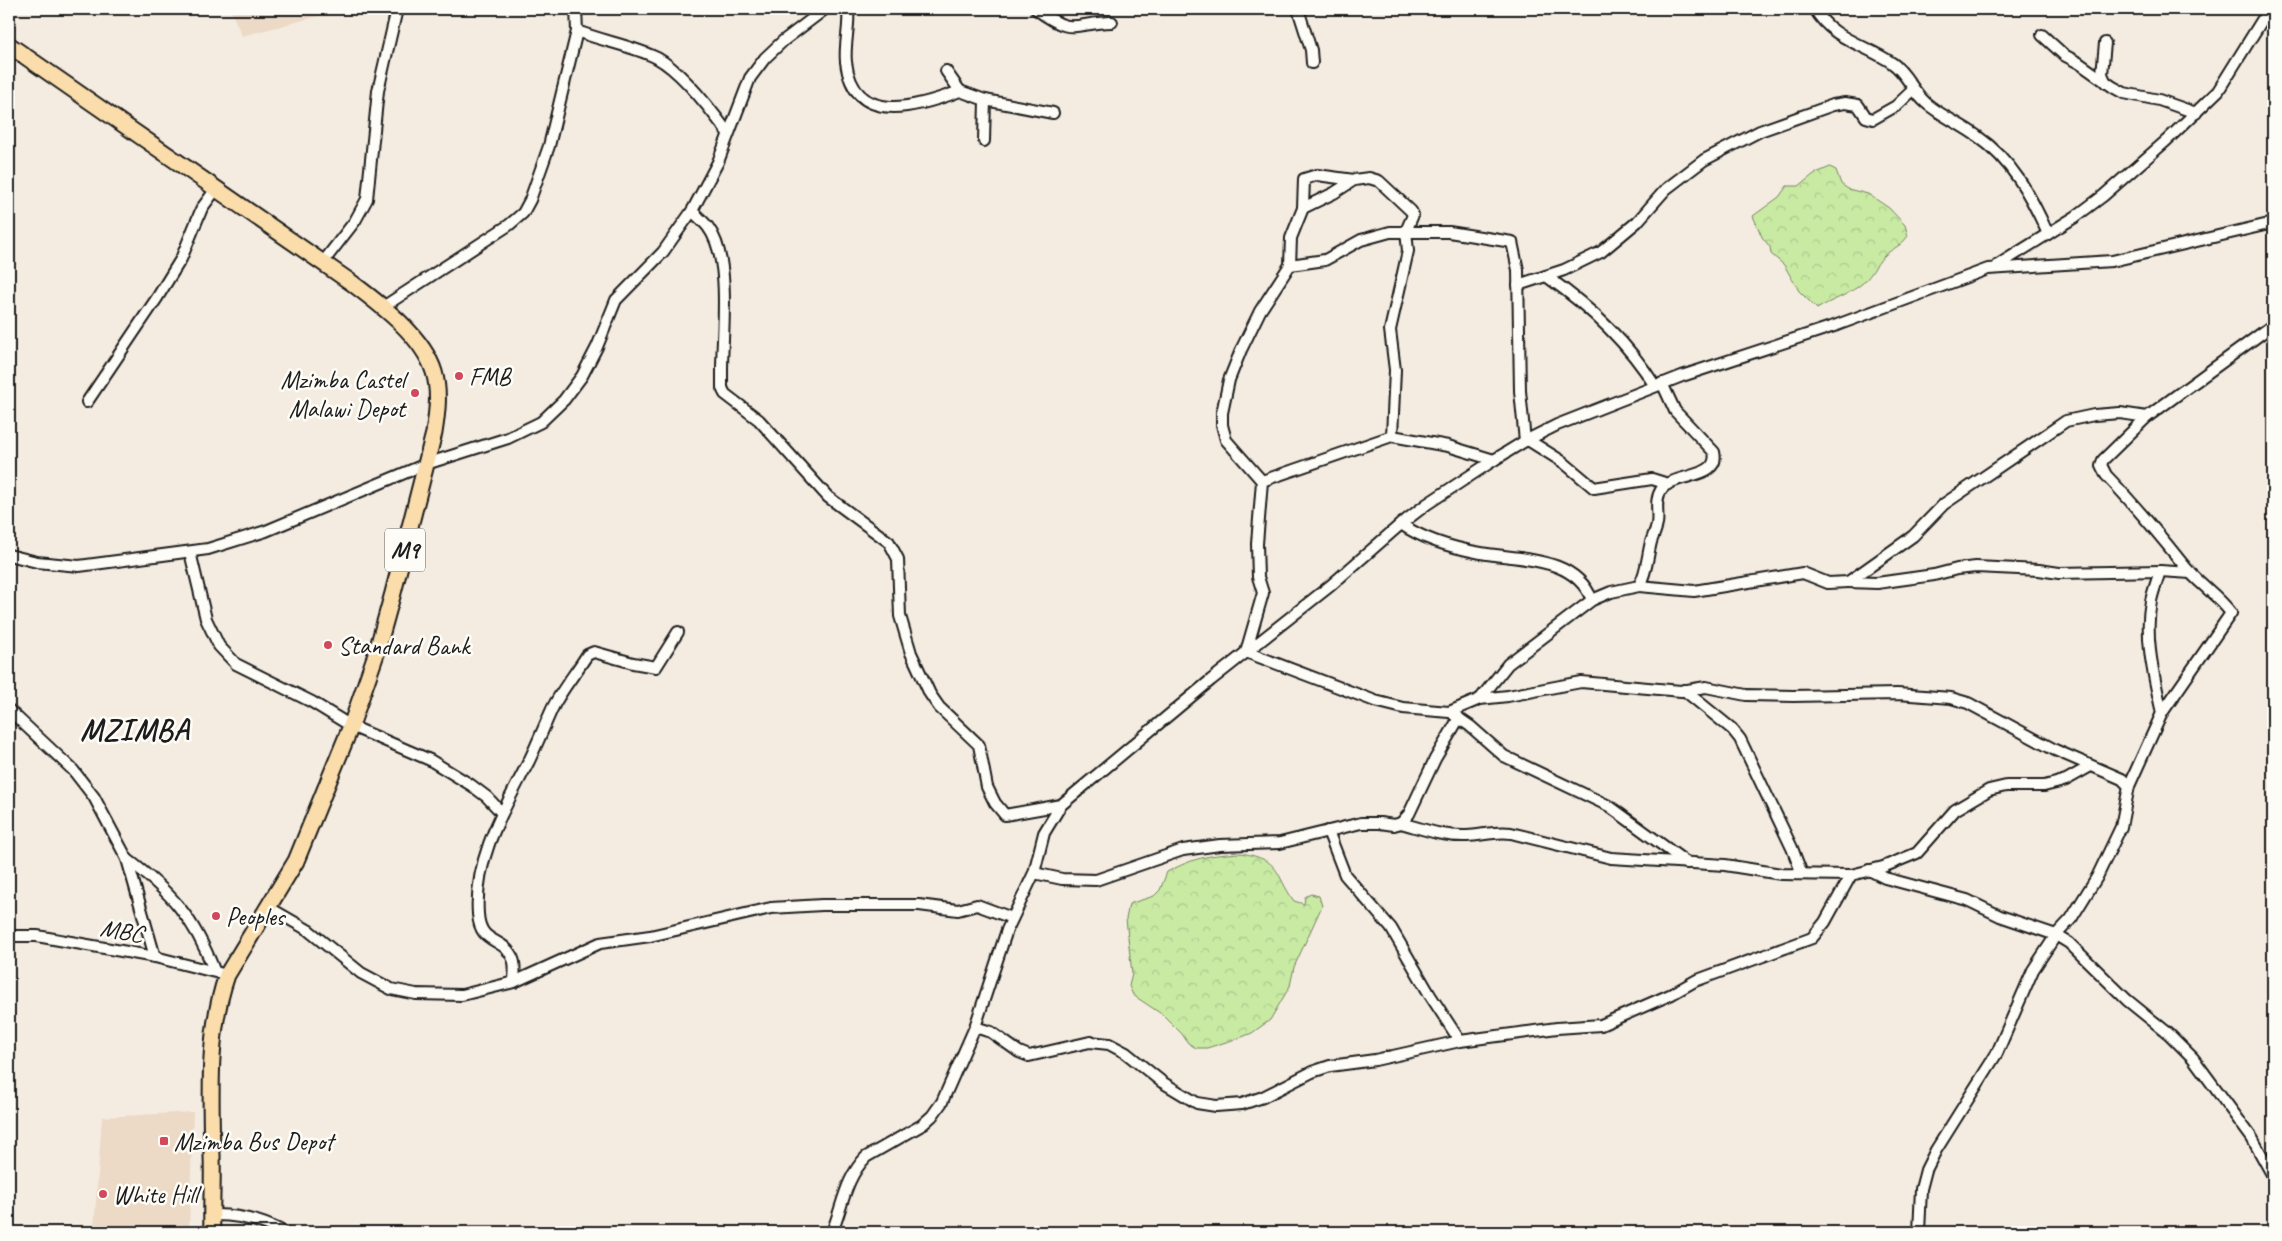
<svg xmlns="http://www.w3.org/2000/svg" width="2282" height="1241" font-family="Caveat,sans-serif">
  <defs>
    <pattern id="forest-crowns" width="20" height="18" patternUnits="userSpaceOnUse" patternTransform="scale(1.25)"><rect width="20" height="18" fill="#c8eaa3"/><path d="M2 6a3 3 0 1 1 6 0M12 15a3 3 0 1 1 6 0" fill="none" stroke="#abc88c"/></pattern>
  </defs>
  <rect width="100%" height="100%" fill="#f5ece1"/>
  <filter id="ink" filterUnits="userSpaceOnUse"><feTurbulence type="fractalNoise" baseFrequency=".02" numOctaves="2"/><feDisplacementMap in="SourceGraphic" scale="10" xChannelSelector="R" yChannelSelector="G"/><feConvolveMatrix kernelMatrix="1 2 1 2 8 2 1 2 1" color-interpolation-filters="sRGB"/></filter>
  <g filter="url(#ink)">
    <g fill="#ecd9c6">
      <path d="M230 9H346L242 36Z"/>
      <path d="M193 1112 189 1230 94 1229 102 1117Z"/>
    </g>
    <g fill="url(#forest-crowns)" stroke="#728360">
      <path d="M1830 167 1836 170 1841 184 1848 189 1868 194 1889 208 1905 225 1908 236C1899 248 1894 247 1884 256 1875 265 1871 278 1859 286 1846 296 1831 300 1817 309L1799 291 1784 265 1771 254 1770 247 1762 237 1753 216 1779 197 1787 186H1799L1814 174Z"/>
      <path d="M1241 853C1282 860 1274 873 1294 901L1304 904 1305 897 1311 894 1319 896 1322 906 1294 967 1290 986 1270 1020 1252 1033 1242 1037 1207 1048H1196L1188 1043 1182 1034 1163 1015 1133 995 1129 986 1132 974 1126 919 1129 904 1154 896 1160 890 1167 872C1196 857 1209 855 1241 853Z"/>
    </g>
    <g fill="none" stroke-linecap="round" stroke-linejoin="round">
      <defs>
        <g id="street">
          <path d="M848 9C850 27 844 44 846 62 854 127 918 107 960 91L985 100 984 141"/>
          <path d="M1036 9C1074 37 1071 23 1112 22"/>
          <path d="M1298 9 1311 50 1312 63"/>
          <path d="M1815 9C1831 39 1866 45 1892 63 1906 72 1913 92 1926 103 1941 116 1961 124 1977 136 2012 160 2031 196 2048 234"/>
          <path d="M577 31C602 41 633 46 657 58 681 71 712 111 728 133"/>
          <path d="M2042 35 2064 55 2079 63 2113 87 2124 93 2159 100 2196 113"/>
          <path d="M2105 43 2102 74 2106 83"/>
          <path d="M946 71 960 91"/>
          <path d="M985 100 1053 113"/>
          <path d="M1303 208 1334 193 1354 180 1369 178 1379 181 1411 211 1413 215 1406 231 1408 251 1390 330 1395 370 1392 436"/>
          <path d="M692 211C697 216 703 221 708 227 732 259 722 331 722 370V388L725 394 759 420 828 497 889 542 898 559 900 616 911 653 930 694 939 707 979 745 987 787 995 803 1005 815 1061 805"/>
          <path d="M324 261 355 221 367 199 378 91 397 9"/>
          <path d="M1290 265 1325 260 1361 240 1390 232H1449L1512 242 1518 270 1520 391 1525 441"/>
          <path d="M1998 265 2075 217 2103 196 2166 141 2218 91 2269 9"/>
          <path d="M1546 276C1589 306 1627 341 1655 386"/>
          <path d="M1518 285 1564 270 1601 252 1637 222 1666 189 1704 160 1760 131 1833 105 1845 103 1858 105 1866 117 1873 119 1896 106 1913 90"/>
          <path d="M383 307 509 225 523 213 530 200 549 146 577 31 576 9"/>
          <path d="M87 402 157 298 181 259 202 208 216 189"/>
          <path d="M1528 440 1563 462 1594 488 1652 479 1668 484"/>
          <path d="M1494 460 1448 446 1392 436 1262 481 1257 544 1258 577 1263 593 1246 652 1375 701 1403 708 1449 712 1480 699 1508 696 1581 682 1681 691 1706 687 1746 695 1793 696 1897 694 1951 698 1968 703 2055 750 2122 779 2129 786"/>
          <path d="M1262 481 1226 440 1222 425V413L1229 380 1241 350 1260 311 1290 265 1291 238 1303 208 1304 179 1317 175 1354 180"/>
          <path d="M1401 524C1424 540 1453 548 1481 553 1520 560 1575 556 1592 600"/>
          <path d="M190 552 206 619 219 646 236 664 312 702 351 726 430 760 471 785 487 797 501 812"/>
          <path d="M9 555 37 562 79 566 208 549 266 531 426 464 508 438 541 422 564 400 582 376 597 347 616 300 663 252 692 211 718 162 750 78 765 58 783 41 825 9"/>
          <path d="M2160 571C2157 581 2153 591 2151 601 2144 638 2154 677 2162 713"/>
          <path d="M1848 582 1877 583 1934 575 1957 569 1976 567 2039 570 2059 573 2160 571 2191 573"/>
          <path d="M1639 586 1694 591 1803 573 1828 583 1848 582 1913 536 1944 504 2066 421 2094 415 2120 413 2147 417"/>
          <path d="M1684 690 1732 729 1740 739 1792 848 1802 874"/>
          <path d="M1480 699 1508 664 1592 600 1611 592 1639 586C1647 572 1647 558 1651 542 1653 536 1656 530 1657 524 1659 513 1654 501 1661 490 1673 472 1721 480 1714 452L1675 411 1662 383"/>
          <path d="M9 710 73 770 94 797 127 859 155 957"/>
          <path d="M1454 715 1470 726 1504 756 1609 806 1687 863"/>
          <path d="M1401 823C1423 829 1444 837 1467 836 1483 835 1496 831 1511 833L1611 858 1725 865 1781 874 1851 875 1883 867 1917 853 1955 810 1989 790 2006 786H2044L2056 783 2066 780 2089 767"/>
          <path d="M1328 831 1345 875 1391 928 1430 995 1460 1041"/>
          <path d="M127 859C171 892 194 918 214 970"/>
          <path d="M1869 870 1885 878 1967 900 2000 916 2056 935 2069 943 2127 1000 2169 1034 2193 1058 2252 1138 2273 1176"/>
          <path d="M1034 873 1062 879 1096 880 1183 850 1220 845 1280 843 1361 823H1380L1394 825 1401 823 1409 814 1435 759 1459 718"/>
          <path d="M268 907 308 930 361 973 391 989 416 994 462 995 514 982 600 943 650 936 771 908 822 905H919L958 910 977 905 1012 918"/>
          <path d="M9 936H37L155 957 227 975"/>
          <path d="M514 982C514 975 516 965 513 959 504 936 480 946 478 914 474 857 504 810 529 761 537 744 544 727 552 709 561 690 576 673 587 655L594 652 633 663 656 667 678 632"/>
          <path d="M975 1027 991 1032 1019 1052 1029 1056 1090 1042 1109 1044 1126 1053 1162 1082 1197 1103 1216 1106 1242 1104 1263 1097 1312 1072 1330 1066 1375 1060 1460 1041 1557 1028 1601 1025 1672 994 1695 981 1812 938 1825 922 1851 875"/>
          <path d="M211 1215C238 1214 260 1220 284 1232"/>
          <path d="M832 1232C843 1205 845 1179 866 1157L922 1125 932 1116 942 1102 975 1027 1007 930 1034 873 1044 833 1061 805 1211 680 1330 586 1401 524 1427 504 1494 460 1525 441 1557 425 1682 376 1837 325 1988 269 2112 261 2273 223"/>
          <path d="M1919 1232 1921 1189 1926 1170 1936 1150 1997 1053 2033 970 2056 935 2071 919 2097 877 2121 827 2129 786 2162 713 2231 613C2217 594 2196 582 2182 563 2158 533 2133 503 2106 475L2101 465 2103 460 2147 417 2273 325"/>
        </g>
        <path id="primary" d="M9 45 352 283C381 305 423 336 434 372 440 392 437 414 434 433L393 593 376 654 351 726 296 861 227 975C207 1032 211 1096 212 1156 213 1181 211 1207 212 1232"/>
      </defs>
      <use href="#street" stroke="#1c1c1c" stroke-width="14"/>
      <use href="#primary" stroke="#1c1c1c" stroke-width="19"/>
      <use href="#street" stroke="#fdfcf7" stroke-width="10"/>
      <use href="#primary" stroke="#faddab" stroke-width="15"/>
    </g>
  </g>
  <g fill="#d1495b" stroke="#fdfcf7" stroke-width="2">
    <circle cx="459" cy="376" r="5"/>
    <circle cx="415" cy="393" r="5"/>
    <circle cx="328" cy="645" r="5"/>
    <circle cx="216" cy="916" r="5"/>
    <rect x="159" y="1136" width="10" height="10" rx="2.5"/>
    <circle cx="103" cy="1194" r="5"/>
  </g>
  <g text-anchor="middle" stroke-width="5" stroke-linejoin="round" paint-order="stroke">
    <rect fill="#fdfcf7" stroke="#605f5e" stroke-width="1" x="385" y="528.5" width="40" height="43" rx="4"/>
    <g font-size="24" font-weight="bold" fill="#1c1c1c">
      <text x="405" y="558">M9</text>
    </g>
    <g font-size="25" fill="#1c1c1c" stroke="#fdfcf7" text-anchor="start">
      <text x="469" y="385">FMB</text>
      <text x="405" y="388" text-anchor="end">Mzimba Castel<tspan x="405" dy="29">Malawi Depot</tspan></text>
      <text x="338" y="654">Standard Bank</text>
      <text x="226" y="925">Peoples</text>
      <text x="174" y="1150">Mzimba Bus Depot</text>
      <text x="113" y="1203">White Hill</text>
    </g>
    <g font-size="25" fill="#1c1c1c" stroke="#fdfcf7">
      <text transform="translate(122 930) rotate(10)" y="9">MBC</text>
    </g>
    <g font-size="30" font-weight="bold" letter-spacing="1" fill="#1c1c1c" stroke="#fdfcf7">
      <text x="135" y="740">MZIMBA</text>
    </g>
  </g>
  <rect width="2282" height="1241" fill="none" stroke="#fdfcf7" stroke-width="30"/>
  <rect x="15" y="15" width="2252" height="1211" fill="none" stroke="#1c1c1c" stroke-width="2" filter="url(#ink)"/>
</svg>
